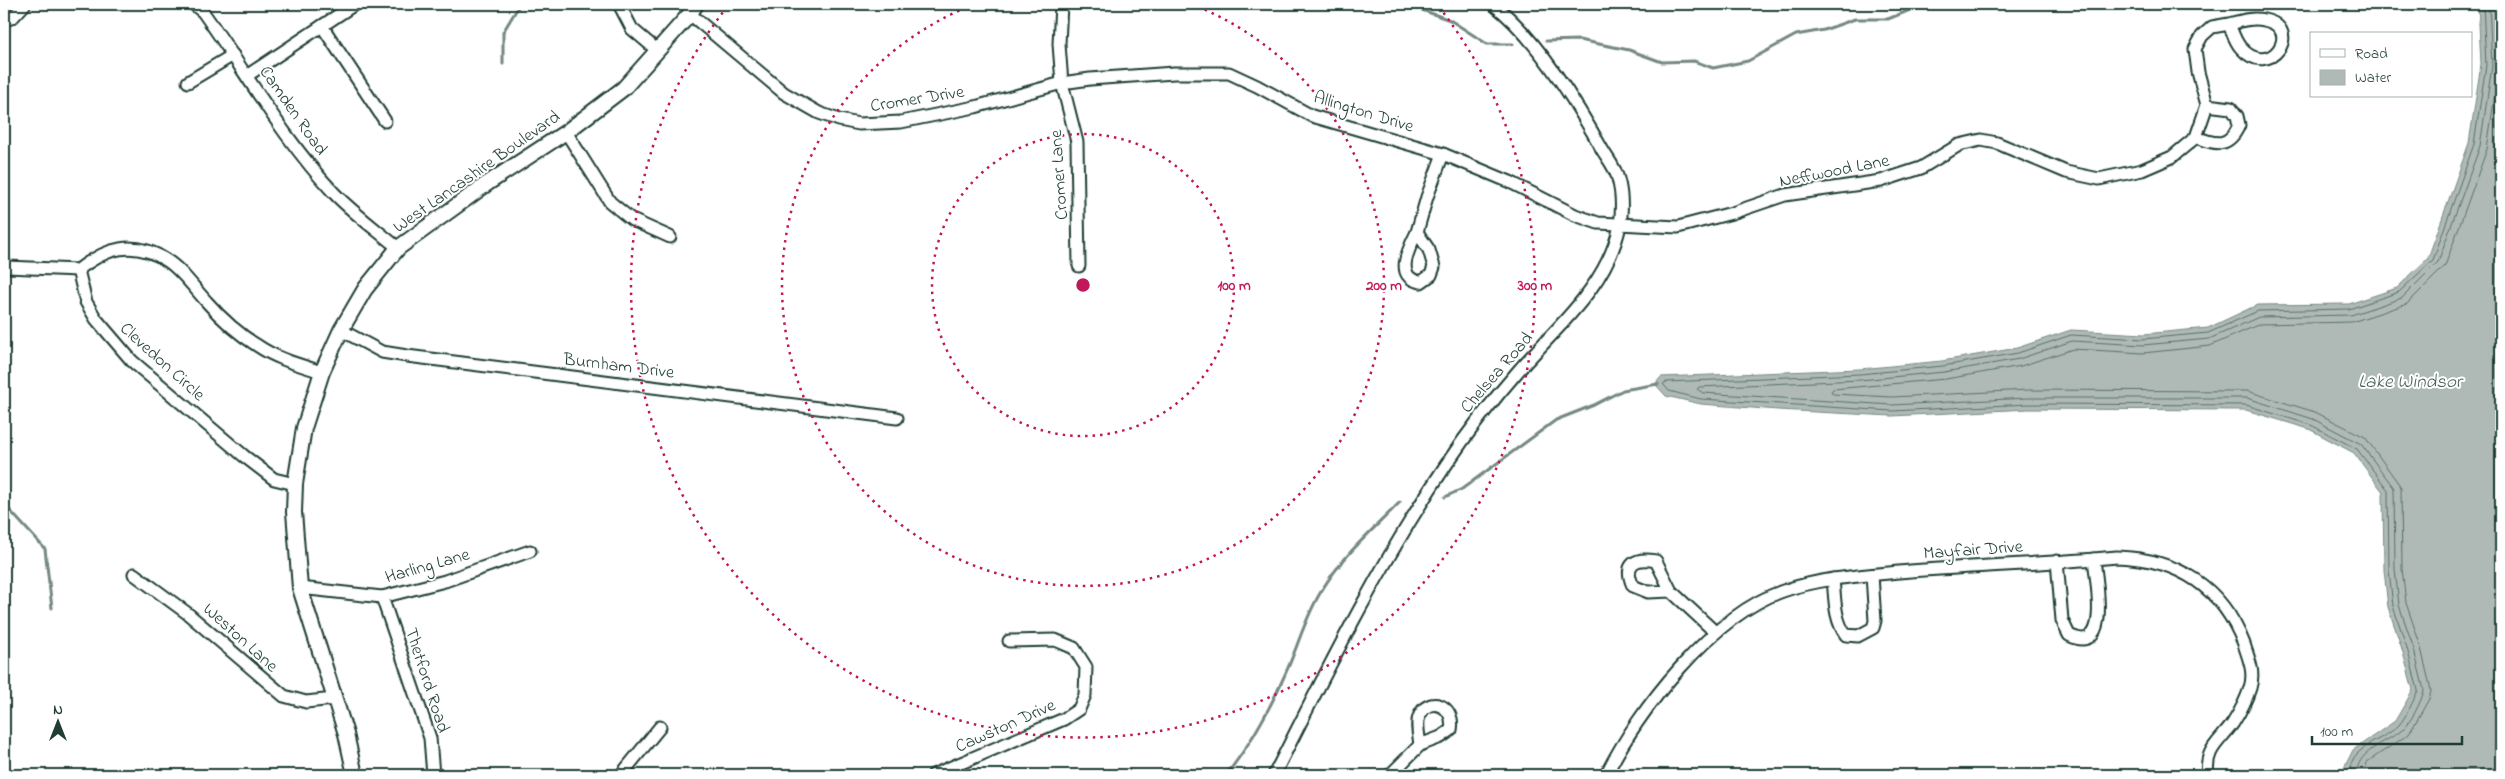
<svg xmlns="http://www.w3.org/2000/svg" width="2505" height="779" font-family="'Indie Flower',sans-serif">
  <rect width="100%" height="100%" fill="#fff"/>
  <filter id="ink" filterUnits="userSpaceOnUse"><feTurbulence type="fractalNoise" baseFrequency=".02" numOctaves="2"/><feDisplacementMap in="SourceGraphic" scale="10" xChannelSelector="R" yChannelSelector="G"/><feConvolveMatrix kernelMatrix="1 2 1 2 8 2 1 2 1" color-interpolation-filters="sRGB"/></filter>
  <g filter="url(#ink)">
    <path fill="#afbab7" stroke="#758883" d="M2478 4H2501V775H2346L2344 768 2353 750 2395 721 2413 690 2402 649 2388 607 2384 570 2383 492 2354 453 2309 429 2246 410 2028 409 1892 416 1778 410 1701 404 1666 396 1655 384 1661 377 1860 369 1942 361 2017 348 2071 330 2144 334 2208 328 2257 305 2349 304 2397 288 2428 258 2469 143 2481 64Z"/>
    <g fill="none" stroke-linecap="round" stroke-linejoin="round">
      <g stroke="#596f68" stroke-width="1">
        <path d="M2350 775C2347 746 2383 742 2399 725 2406 717 2414 700 2418 690L2407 648 2393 606 2389 570 2388 490 2357 449 2311 425 2246 405 2028 404 1892 411 1701 399 1669 391 1663 384 1666 382 1860 374 1943 366 2018 353 2071 335 2143 339 2208 333 2258 311 2349 309 2399 292 2433 260 2474 144 2486 65 2483 4"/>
        <path d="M2357 775C2355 752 2385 743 2401 731 2410 724 2422 701 2424 690L2413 646 2399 605 2395 569 2394 488 2361 444 2313 419 2247 398H2028L1892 405 1703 393 1697 389 1699 387 1860 380 1944 372 2019 359 2072 341 2143 345 2209 339 2259 317 2351 315 2402 298 2438 262 2480 146 2492 66 2489 4"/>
        <path d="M2364 775 2367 762 2409 734 2429 699 2431 690 2420 644 2406 603 2402 569 2401 487 2365 437 2315 412 2247 391 2028 390 1892 397 1833 394 1831 391 1833 389 1946 379 2021 366 2073 349 2143 353 2210 346 2260 324 2352 322 2407 304 2445 266 2487 149 2499 66 2497 4"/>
      </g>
      <g stroke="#758883" stroke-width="3">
        <path d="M1405 4 1450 20 1487 44H1513"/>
        <path d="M1546 41 1579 40 1629 50 1662 62 1694 61 1713 68 1748 61 1796 35 1824 30 1855 19H1888L1915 8 1921 4"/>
        <path d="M503 64V32L520 4"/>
        <path d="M1445 497 1462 489 1556 420 1594 405 1623 390 1658 384"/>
        <path d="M4 504 45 549 52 608"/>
        <path d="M1226 775C1251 744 1271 707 1287 670 1299 643 1306 615 1322 590 1342 556 1373 530 1400 502"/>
      </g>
      <defs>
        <g id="minor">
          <path d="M193 4 203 12C246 72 283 139 334 193 353 213 377 230 398 248"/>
          <path d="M619 4 632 29 658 51"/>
          <path d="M1061 4 1059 44 1062 83 1077 142 1079 266"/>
          <path d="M690 14 784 93 819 113 839 120 859 124 901 122 975 107 1062 83 1090 79 1174 73H1229L1257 86 1312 116 1443 154 1510 182 1575 215 1598 223 1678 227 1732 213 1785 195 1881 181 1921 168 1959 145 1981 140 1997 143 2066 172 2099 179 2142 170 2172 157 2196 137 2207 105 2198 72 2195 49 2202 36 2212 27 2229 24C2232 31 2235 42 2241 48 2270 81 2305 28 2264 20 2253 17 2240 21 2229 24"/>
          <path d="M4 21 13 17 25 4"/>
          <path d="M322 26 385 121"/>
          <path d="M248 75 355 4"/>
          <path d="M188 82 233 55"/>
          <path d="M566 132 610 202 632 220 670 237"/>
          <path d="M2196 137C2216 145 2229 148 2239 125L2237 116 2231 108 2207 105"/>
          <path d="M1417 232 1429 250 1434 267 1431 275 1421 282C1393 278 1409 248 1417 232Z"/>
          <path d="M1417 232 1427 197 1443 154"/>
          <path d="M7 267 78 270"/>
          <path d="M78 270 86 302 96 319 132 361 244 456 274 479 295 484"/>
          <path d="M78 270C106 248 133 239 166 260 181 269 194 288 206 301 220 317 240 335 258 346 277 359 300 365 322 372"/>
          <path d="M341 330 382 352 407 356 897 418"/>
          <path d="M2057 561 2062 620 2069 635C2112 657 2096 580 2094 559"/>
          <path d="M134 574 187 613 284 696 306 702 334 699"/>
          <path d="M1833 579C1835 597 1834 620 1846 635L1858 636 1873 628 1875 621 1872 575"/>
          <path d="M300 588 382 597 445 581 530 551"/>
          <path d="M1671 591 1648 592 1633 586C1623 564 1635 557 1656 561L1671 591 1715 632"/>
          <path d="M382 597 430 738 433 775"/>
          <path d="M621 775 660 727"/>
          <path d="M933 775 1064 719 1079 709 1085 695 1086 667 1074 648 1055 640 1009 641"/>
          <path d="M1274 775C1327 670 1380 563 1446 465 1468 432 1492 401 1519 370 1558 326 1608 285 1620 225 1622 211 1622 193 1618 179 1616 169 1608 159 1603 151 1577 104 1535 36 1493 4"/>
          <path d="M1390 775 1420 745 1441 737 1451 730C1456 704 1427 695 1419 717 1416 724 1419 736 1420 745"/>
          <path d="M1606 775C1638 710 1713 615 1783 591 1820 578 1860 576 1899 572 1971 566 2045 564 2117 557 2178 559 2222 587 2244 644 2249 660 2255 672 2250 688 2246 701 2240 712 2233 723 2220 742 2204 749 2208 775"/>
        </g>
        <path id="major" d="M355 775 346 734 300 588 294 512 295 484 304 428 322 372 341 330 365 289 398 248 488 183 566 132 624 88 690 14 696 4"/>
      </defs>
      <use href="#minor" stroke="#1f3d34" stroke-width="15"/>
      <use href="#major" stroke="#1f3d34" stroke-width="18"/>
      <use href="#minor" stroke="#fff" stroke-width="11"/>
      <use href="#major" stroke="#fff" stroke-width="14"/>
    </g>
  </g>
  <g fill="none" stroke="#c2185b" stroke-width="2.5" stroke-dasharray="2.5 5">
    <circle cx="1083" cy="285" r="151"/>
    <path d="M1191 4A301 301 0 1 1 975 4"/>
    <path d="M1439 7A452 452 0 1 1 727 7"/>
  </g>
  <g text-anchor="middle" stroke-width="4" stroke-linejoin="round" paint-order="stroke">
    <g font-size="18" fill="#1f3d34" stroke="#fff">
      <text transform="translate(917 98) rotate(-9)" y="6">Cromer Drive</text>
      <text transform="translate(294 110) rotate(55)" y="6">Camden Road</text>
      <text transform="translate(1364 111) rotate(17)" y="6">Allington Drive</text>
      <text transform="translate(1834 170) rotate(-11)" y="6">Neffwood Lane</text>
      <text transform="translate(476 171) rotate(-35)" y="6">West Lancashire Boulevard</text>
      <text transform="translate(1058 175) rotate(-94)" y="6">Cromer Lane</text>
      <text transform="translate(163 361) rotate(42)" y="6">Clevedon Circle</text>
      <text transform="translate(619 365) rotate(7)" y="6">Burnham Drive</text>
      <text transform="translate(1496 372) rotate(-49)" y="6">Chelsea Road</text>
      <text transform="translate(1973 549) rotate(-4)" y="6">Mayfair Drive</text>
      <text transform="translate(427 565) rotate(-16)" y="6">Harling Lane</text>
      <text transform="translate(241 637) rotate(42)" y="6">Weston Lane</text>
      <text transform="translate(428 680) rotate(72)" y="6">Thetford Road</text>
      <text transform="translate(1005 725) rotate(-24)" y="6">Cawston Drive</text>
    </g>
    <g font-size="19" font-style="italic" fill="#4a625b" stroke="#fff">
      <text x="2410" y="387">Lake Windsor</text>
    </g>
  </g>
  <circle cx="1083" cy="285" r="8" fill="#c2185b" stroke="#fff" stroke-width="2.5"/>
  <g font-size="15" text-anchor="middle" font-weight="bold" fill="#c2185b" stroke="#fff" stroke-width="4" stroke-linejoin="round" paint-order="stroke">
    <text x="1234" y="290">100 m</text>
    <text x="1384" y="290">200 m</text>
    <text x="1535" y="290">300 m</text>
  </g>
  <rect width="2505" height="779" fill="none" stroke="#fff" stroke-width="20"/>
  <rect x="10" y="10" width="2485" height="759" fill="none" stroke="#1f3d34" stroke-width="2" filter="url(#ink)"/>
  <rect x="2310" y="32" width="162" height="65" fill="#ffffff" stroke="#a5b1ae"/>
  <rect x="2320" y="49" width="25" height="8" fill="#ffffff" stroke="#a5b1ae"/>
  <text x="2355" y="58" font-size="15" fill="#1f3d34">Road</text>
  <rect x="2320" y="70" width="25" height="15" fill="#afbab7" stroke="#a5b1ae"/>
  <text x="2355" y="82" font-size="15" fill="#1f3d34">Water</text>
  <g transform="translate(58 722)" stroke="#ffffff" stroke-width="4" paint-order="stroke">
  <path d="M0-4L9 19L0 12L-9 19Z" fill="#1f3d34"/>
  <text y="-8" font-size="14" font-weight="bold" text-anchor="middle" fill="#1f3d34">N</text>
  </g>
  <path d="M2312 736v8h150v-8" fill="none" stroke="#1f3d34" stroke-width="2.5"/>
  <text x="2320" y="736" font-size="15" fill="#1f3d34" stroke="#ffffff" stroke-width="4" paint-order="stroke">100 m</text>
</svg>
